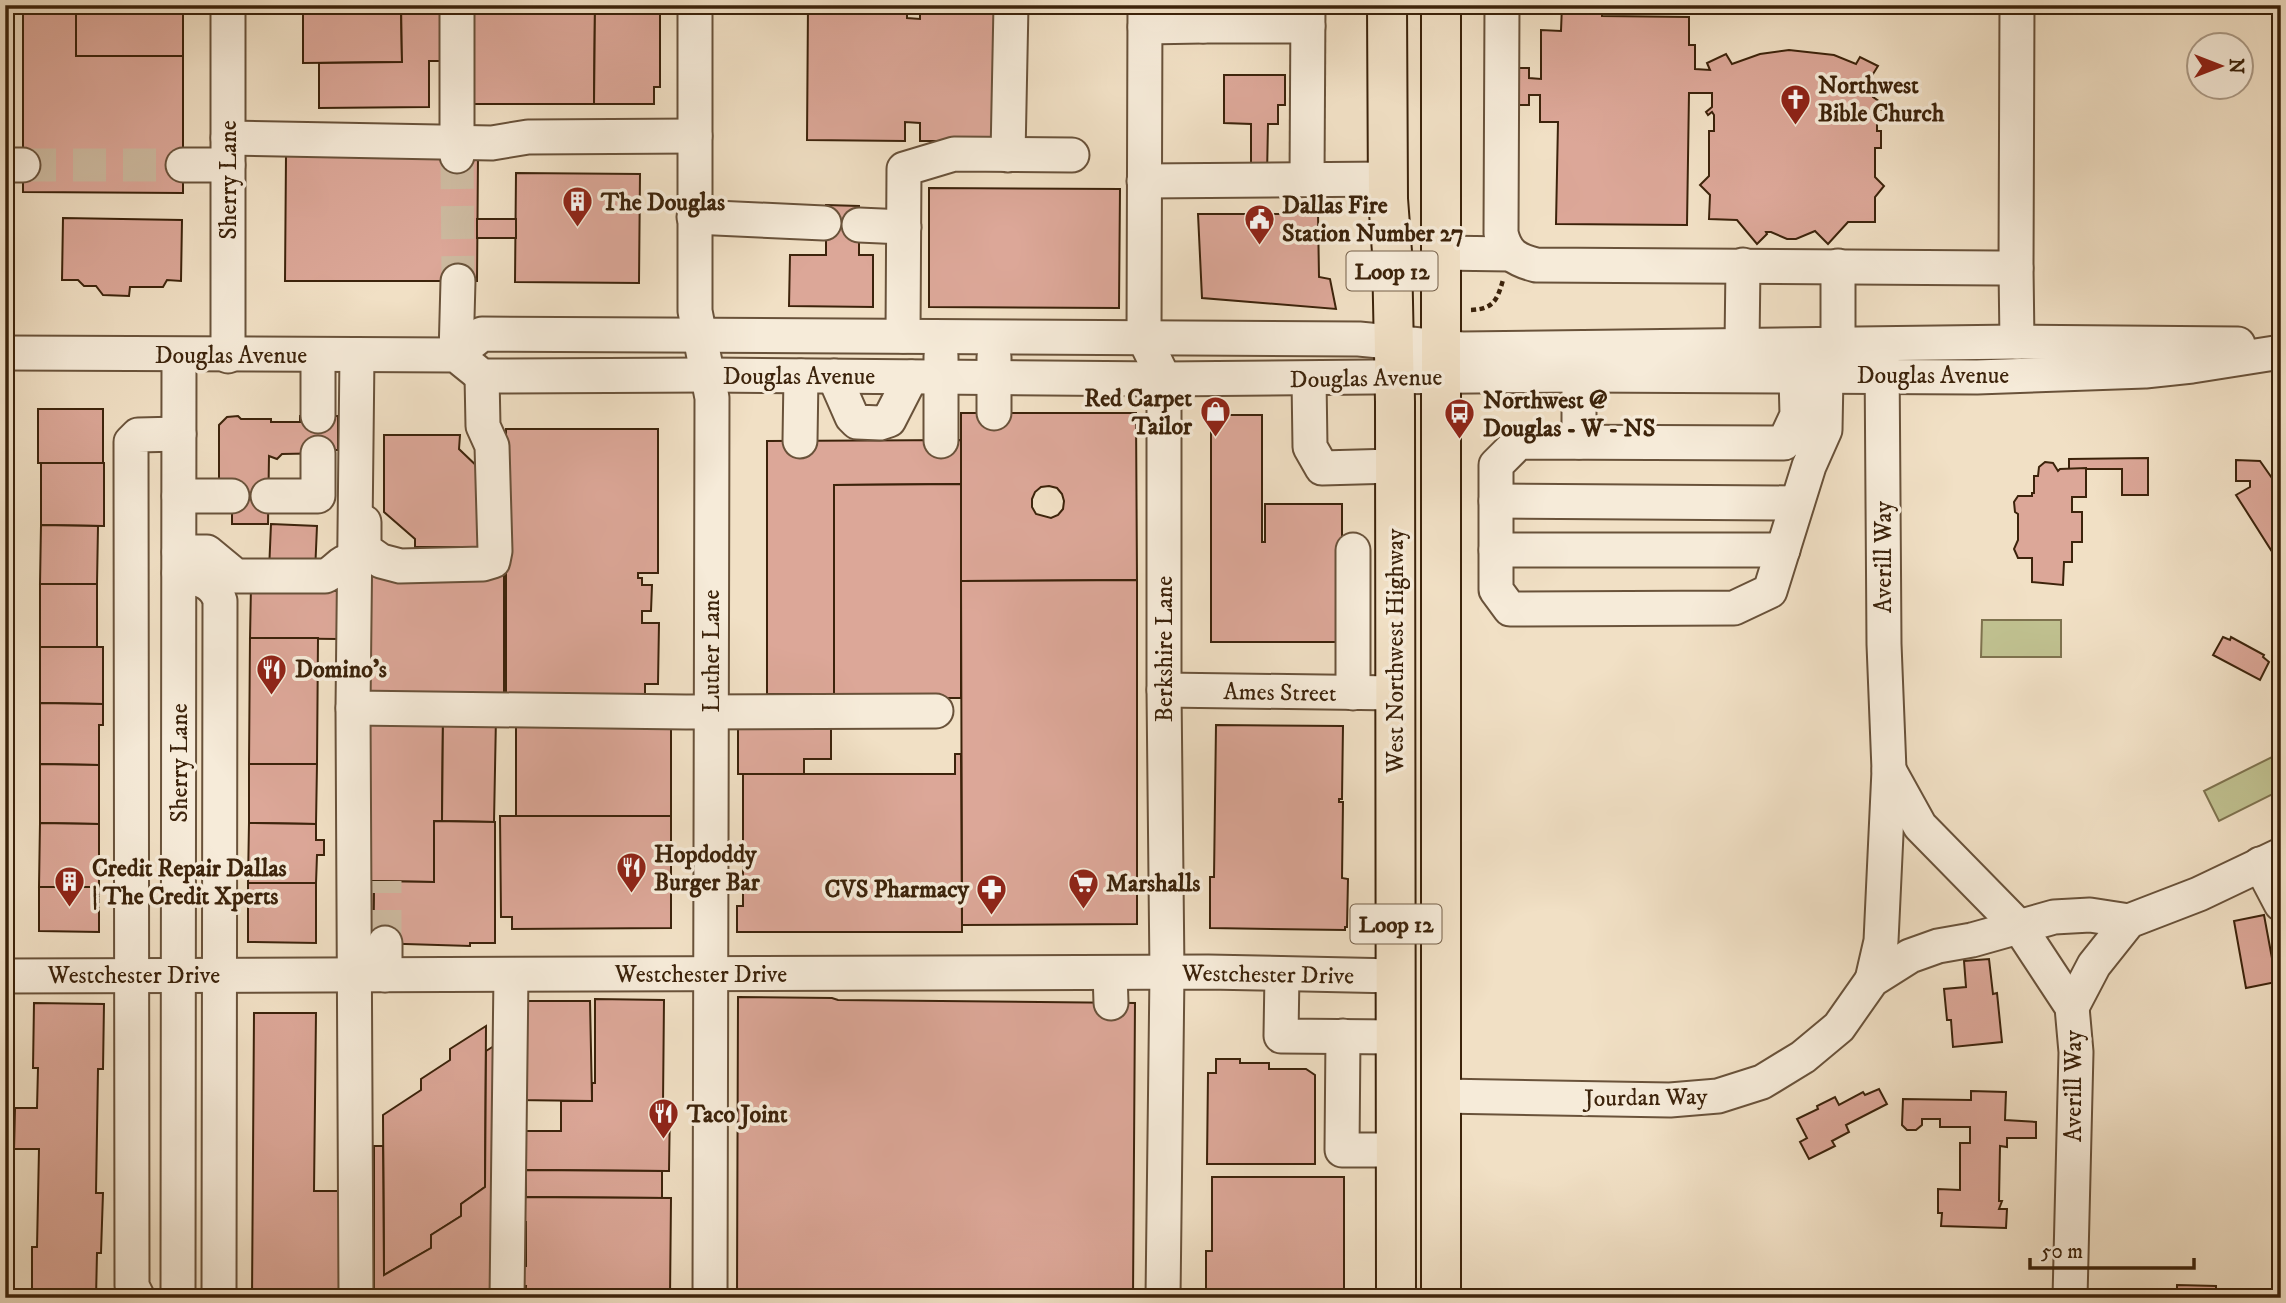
<svg xmlns="http://www.w3.org/2000/svg" width="2286" height="1303" font-family="'IM FELL DW Pica',serif">
  <rect width="100%" height="100%" fill="#f1e0c5"/>
  <filter id="stains"><feTurbulence type="fractalNoise" baseFrequency=".00286" numOctaves="4"/><feColorMatrix values="0 0 0 0 .2 0 0 0 0 .09 0 0 0 0 .02 0 0 0 .5 -.17"/></filter>
  <radialGradient id="worn" r=".72"><stop offset=".6" stop-color="#630" stop-opacity="0"/><stop offset="1" stop-color="#630" stop-opacity=".3"/></radialGradient>
  <g fill="#c0c190" stroke="#7e724e" stroke-width="2">
    <path d="M1982 620H2061V657H1981Z"/>
    <path d="M2272 757 2281 774V790L2219 821 2204 791Z"/>
  </g>
  <g fill="#dca798" stroke="#3c230b" stroke-width="2" fill-rule="evenodd">
    <path d="M23 5H76V56H183V193L23 192Z"/>
    <rect x="76" y="5" width="107" height="51"/>
    <path d="M303 5H401L402 62 303 63Z"/>
    <path d="M401 5H441L442 61H429V107L319 108V63L402 62Z"/>
    <path d="M473 5H595L594 104H473Z"/>
    <path d="M595 5H660V87H654V104H594Z"/>
    <path d="M808 5H907V18L920 19V5H1002L1001 141H920V123L905 122V141L807 140Z"/>
    <path d="M1562 5H1602V16L1689 17V45H1695V69L1710 70 1707 63 1726 54 1732 64 1760 54 1789 50 1834 55 1856 64 1860 57 1878 66 1868 82 1874 85 1873 97 1886 106 1883 110H1877V131H1881V148H1875V177L1884 186 1875 197V222H1848L1828 244 1815 231 1796 239H1787L1771 232H1766L1767 234 1757 244 1737 220 1709 219 1710 195 1700 185 1709 176V131H1714V115L1712 112 1708 115 1706 112 1712 107V93H1689L1687 225 1556 224 1558 122H1540V95H1529V105H1514L1515 68H1529V78L1541 79V30L1561 31Z"/>
    <path d="M1224 75H1285V105H1278V124H1268L1267 175H1251V124L1224 123Z"/>
    <path d="M286 155 478 156 477 281H285Z"/>
    <path d="M516 173 640 174 639 283 515 282Z"/>
    <path d="M929 188 1120 189 1119 308 929 307Z"/>
    <path d="M826 205 859 206V255H873V307L789 306 790 255H826Z"/>
    <path d="M1198 214H1318L1319 277 1330 279 1336 309 1202 298Z"/>
    <path d="M63 218 182 220 181 281 167 280 163 287H130L129 296 103 295 96 286H84L78 280H62Z"/>
    <rect x="477" y="219" width="39" height="19"/>
    <rect x="38" y="409" width="65" height="54"/>
    <path d="M961 413H1136L1137 580 961 581ZM1049 486 1057 488 1062 494 1064 501 1063 509 1058 515 1051 518 1036 514 1032 507V499L1035 492 1041 487Z"/>
    <path d="M1211 415H1262V542H1265V504H1342V642H1211Z"/>
    <path d="M238 416 241 419H271V422H300V416H338V450H334V453L282 454 277 459 269 456 268 524H232V483H219V425L227 417Z"/>
    <path d="M506 429H658V573H638V578H642V585H652L651 611H642V623H659L658 684H645V701L506 700Z"/>
    <path d="M384 435H460L459 449 483 472V547H415V539L384 512Z"/>
    <path d="M961 440V484L834 485V694H767V441Z"/>
    <path d="M2148 458V495H2122V469H2069V459Z"/>
    <path d="M2236 460 2260 461 2281 491V559L2278 561 2236 495 2250 487V481H2236Z"/>
    <path d="M2045 462 2053 463 2058 471 2060 469 2086 468V497H2072V512H2082V542H2072V562H2064L2063 585 2032 582V558H2018L2014 549 2018 540V514L2015 512 2014 502 2018 496H2032V493H2034V476H2038L2039 467Z"/>
    <path d="M41 463H104V526L41 525Z"/>
    <path d="M961 484V698H834V485Z"/>
    <path d="M271 524 317 526 315 573 269 571Z"/>
    <path d="M41 525 98 526 97 584H40Z"/>
    <path d="M366 574 495 576V574H504V700L362 699Z"/>
    <path d="M1137 580V924L962 925 961 581Z"/>
    <rect x="40" y="584" width="57" height="63"/>
    <path d="M251 585 338 591 337 639 250 638Z"/>
    <path d="M2223 637 2230 640 2231 637 2264 655 2263 657 2269 662 2260 680 2213 655Z"/>
    <path d="M250 638H318L317 764H249Z"/>
    <path d="M40 647H103V704L40 703Z"/>
    <path d="M40 703 103 704V725H99V765L40 764Z"/>
    <path d="M364 717H443L442 821H434V882L363 881Z"/>
    <path d="M443 717H496L494 822 442 821Z"/>
    <rect x="516" y="717" width="155" height="99"/>
    <path d="M738 724H831V759H804V774H738Z"/>
    <path d="M1216 725 1343 726 1342 799H1339V802H1343L1342 878 1348 879 1347 927H1345V930L1210 928V877H1214Z"/>
    <path d="M955 754H961L962 932H737V906H743V774H955Z"/>
    <path d="M40 764 99 765V824L40 823Z"/>
    <path d="M249 764H317L316 824 249 823Z"/>
    <path d="M500 816H671V928L512 929V917H501Z"/>
    <path d="M434 821 495 822V943H470V946L373 943 374 881 434 882Z"/>
    <path d="M40 823 99 824V887H39Z"/>
    <path d="M249 823 316 824V840H324V855H317L316 883H248Z"/>
    <path d="M363 881H374L373 943H362Z"/>
    <path d="M248 883H316V943L248 942Z"/>
    <path d="M39 887H99V932L39 931Z"/>
    <path d="M2264 915 2274 969 2281 968V981L2246 988 2234 921Z"/>
    <path d="M1989 959 1993 994 1997 993 2002 1042 1953 1047 1951 1020H1947L1944 989 1966 987 1964 961Z"/>
    <path d="M738 997 832 998 838 1000 1135 1003 1133 1298H737Z"/>
    <path d="M595 999 664 1000 663 1104H670L669 1171 526 1170V1131H561V1101H592V1083H595Z"/>
    <path d="M516 1001H590L592 1101 516 1100Z"/>
    <path d="M34 1003 104 1004 103 1069H98L96 1193H103L101 1253H97L96 1298H38V1291L32 1290V1247H37L39 1149H14L15 1108H37L38 1068H33Z"/>
    <path d="M254 1013H316L314 1191H341V1298H252Z"/>
    <path d="M486 1026 485 1187 461 1204V1216L431 1235V1248L384 1275 383 1115 421 1090V1079L450 1060V1049Z"/>
    <path d="M502 1041V1298H374V1146H383L384 1275 431 1248V1235L461 1216V1204L485 1187 486 1051Z"/>
    <path d="M1216 1059H1240V1063H1269V1069H1306L1315 1075V1164H1207L1208 1073H1216Z"/>
    <path d="M1879 1089 1887 1104 1846 1125 1849 1132 1832 1141 1835 1146 1809 1159 1800 1142 1807 1138 1797 1119 1818 1109 1817 1106 1835 1097 1839 1105 1863 1092 1865 1095Z"/>
    <path d="M1971 1091 2006 1092 2005 1120 2036 1122V1138H2007V1147L2000 1146 1999 1201H2002L1999 1209H2007L2006 1228 1941 1226 1942 1213H1938V1189L1960 1190V1143H1970V1127H1940V1119H1922V1125L1916 1130H1907L1902 1125 1903 1099 1971 1100Z"/>
    <path d="M526 1170 662 1171V1198L526 1197Z"/>
    <path d="M1212 1177H1344V1298H1206V1251H1212Z"/>
    <path d="M517 1197 671 1198 670 1298H525L526 1286H516V1266H526V1222H517Z"/>
    <path d="M2177 1285 2216 1286V1298H2177Z"/>
  </g>
  <g fill="none" stroke-linecap="round" stroke-linejoin="round">
    <g stroke="#cdbaa0" stroke-width="33" stroke-dasharray="33 17" stroke-linecap="butt">
      <path d="M457 156 458 281"/>
      <path d="M23 165H183"/>
      <path d="M385 943V881"/>
    </g>
    <defs>
      <g id="minor">
        <path d="M457 5V156"/>
        <path d="M695 5V311L712 398 710 1298"/>
        <path d="M1145 5 1144 338 1164 379V690L1167 973 1163 1298"/>
        <path d="M1203 5V26H1308"/>
        <path d="M1502 5 1501 233C1506 254 1516 260 1536 265L1999 268H2016L2017 5"/>
        <path d="M1145 27 1203 26"/>
        <path d="M228 138 492 143 528 137 695 136"/>
        <path d="M1008 155 1011 5"/>
        <path d="M5 165H23"/>
        <path d="M183 165H228"/>
        <path d="M1307 179 1308 5"/>
        <path d="M1144 181 1388 179"/>
        <path d="M694 217 824 223"/>
        <path d="M859 225 904 227"/>
        <path d="M1440 253 1510 254"/>
        <path d="M2016 268 2017 342"/>
        <path d="M903 336 904 169 954 154 1072 155"/>
        <path d="M1838 344V266"/>
        <path d="M1742 345 1743 265"/>
        <path d="M5 353 456 355 482 376 707 375 1164 379 1579 375 1977 377 2145 371 2192 366 2281 352"/>
        <path d="M357 355 353 708 686 712 936 711"/>
        <path d="M456 355 482 334 1359 339 1462 349 2017 342 2238 344"/>
        <path d="M456 355 458 281"/>
        <path d="M228 356V5"/>
        <path d="M318 356V416"/>
        <path d="M1579 375V442"/>
        <path d="M834 376 852 417 857 422 880 423 889 420 911 377"/>
        <path d="M1796 376 1797 415 1784 443 1519 442 1496 465V590L1510 609 1734 608 1770 591 1809 466 1825 430 1826 376"/>
        <path d="M1309 379 1310 447 1322 468 1394 466"/>
        <path d="M994 413V357"/>
        <path d="M800 441 801 376"/>
        <path d="M941 441V356"/>
        <path d="M179 496H232"/>
        <path d="M268 496H318V453"/>
        <path d="M1496 501 1797 503"/>
        <path d="M364 522V549L381 561 400 566 483 564 493 561 495 551 492 446 483 426 482 376"/>
        <path d="M1353 550V693"/>
        <path d="M1496 550H1783"/>
        <path d="M179 552H207L236 576H325C338 571 338 561 355 560"/>
        <path d="M179 573C197 579 215 581 220 601L219 1298"/>
        <path d="M1164 690 1396 693"/>
        <path d="M353 708 356 1298"/>
        <path d="M1889 770 1920 826 2020 928 2072 1007 2076 1052 2070 1298"/>
        <path d="M2260 864 2281 904"/>
        <path d="M385 943V975"/>
        <path d="M1110 973 1111 1003"/>
        <path d="M1282 974 1281 1036 1396 1037"/>
        <path d="M5 976 1208 972 1396 976"/>
        <path d="M1872 980 1881 941 1889 770 1884 644 1882 354"/>
        <path d="M2072 1007 2094 965 2129 921 2199 894 2281 855"/>
        <path d="M1343 1036 1342 1150H1396"/>
        <path d="M1441 1096 1670 1100 1718 1096 1762 1082 1803 1057 1839 1027 1872 980 1910 956 1938 946 1972 940 2054 917 2090 915 2129 921"/>
        <path d="M138 1298 132 1286 131 442 138 435 179 434"/>
        <path d="M178 1298 179 355"/>
        <path d="M507 1298 511 975"/>
      </g>
      <g id="major">
        <path d="M1387 5 1388 199 1392 252 1395 402 1396 1298"/>
        <path d="M1441 5V1298"/>
      </g>
    </defs>
    <use href="#minor" stroke="#69523a" stroke-width="37"/>
    <use href="#major" stroke="#3c230b" stroke-width="42"/>
    <path stroke="#3c230b" stroke-width="4.5" stroke-dasharray="5 3.5" stroke-linecap="butt" d="M1471 310C1493 309 1497 301 1503 280"/>
    <use href="#minor" stroke="#f6ebd9" stroke-width="33"/>
    <use href="#major" stroke="#f1e0c5" stroke-width="38"/>
  </g>
  <defs>
    <symbol id="church-pin" viewBox="-11 -11 22 30"><path d="M0 17L-7.5 6A9.5 9.5 0 1 1 7.5 6Z" fill="#8f2418" stroke="#f6ebd9"/><path d="M-1.2-6h2.4v3.5h3.3v2.4h-3.3V6h-2.4V-.1h-3.3v-2.4h3.3Z" fill="#fff"/></symbol>
    <symbol id="building-pin" viewBox="-11 -11 22 30"><path d="M0 17L-7.5 6A9.5 9.5 0 1 1 7.5 6Z" fill="#8f2418" stroke="#f6ebd9"/><path d="M-4-6H4V6H1V3H-1V6H-4ZM-2.5-4.3h1.7v1.8h-1.7ZM.8-4.3h1.7v1.8H.8ZM-2.5-1h1.7V.8h-1.7ZM.8-1h1.7V.8H.8Z" fill="#fff"/></symbol>
    <symbol id="civic-pin" viewBox="-11 -11 22 30"><path d="M0 17L-7.5 6A9.5 9.5 0 1 1 7.5 6Z" fill="#8f2418" stroke="#f6ebd9"/><path d="M-.6-6.5H3V-4.5H.6V-3L4-1V1h2V6H-6V1h2V-1L-.6-3ZM-1.2 2.5V6h2.4V2.5Z" fill="#fff"/></symbol>
    <symbol id="shop-pin" viewBox="-11 -11 22 30"><path d="M0 17L-7.5 6A9.5 9.5 0 1 1 7.5 6Z" fill="#8f2418" stroke="#f6ebd9"/><path d="M-5-2.5h2.3a2.7 3.5 0 0 1 5.4 0H5L5.5 6h-11ZM-1.5-2.5h3a1.5 2.3 0 0 0-3 0Z" fill="#fff"/></symbol>
    <symbol id="bus-pin" viewBox="-11 -11 22 30"><path d="M0 17L-7.5 6A9.5 9.5 0 1 1 7.5 6Z" fill="#8f2418" stroke="#f6ebd9"/><path d="M-5-6H5V4H4V6H2V4H-2V6H-4V4H-5ZM-3.5-4V0h7V-4ZM-3.5 1.2v1.5H-2V1.2ZM2 1.2v1.5H3.5V1.2Z" fill="#fff"/></symbol>
    <symbol id="restaurant-pin" viewBox="-11 -11 22 30"><path d="M0 17L-7.5 6A9.5 9.5 0 1 1 7.5 6Z" fill="#8f2418" stroke="#f6ebd9"/><path d="M-5-6h1v4h1v-4h1v4h1v-4h1v5L-1.5 .5V6h-2V.5L-5-1ZM5-6V6H3V1.5H1.5Q1.5-4 5-6Z" fill="#fff"/></symbol>
    <symbol id="supermarket-pin" viewBox="-11 -11 22 30"><path d="M0 17L-7.5 6A9.5 9.5 0 1 1 7.5 6Z" fill="#8f2418" stroke="#f6ebd9"/><path d="M-6-5.5h2.5l.6 2H6L4.5 2H-2.5L-4.4-4H-6ZM-1.5 3.2a1.3 1.3 0 1 0 .1 0ZM3 3.2a1.3 1.3 0 1 0 .1 0Z" fill="#fff"/></symbol>
    <symbol id="pharmacy-pin" viewBox="-11 -11 22 30"><path d="M0 17L-7.5 6A9.5 9.5 0 1 1 7.5 6Z" fill="#8f2418" stroke="#f6ebd9"/><path d="M-2-6h4v4h4v4h-4v4h-4v-4h-4v-4h4Z" fill="#fff"/></symbol>
  </defs>
  <g fill-rule="evenodd">
    <use href="#church-pin" x="1778" y="82" width="35" height="47"/>
    <use href="#building-pin" x="560" y="184" width="35" height="47"/>
    <use href="#civic-pin" x="1242" y="202" width="35" height="47"/>
    <use href="#shop-pin" x="1198" y="394" width="35" height="47"/>
    <use href="#bus-pin" x="1442" y="396" width="35" height="47"/>
    <use href="#restaurant-pin" x="254" y="652" width="35" height="47"/>
    <use href="#restaurant-pin" x="614" y="850" width="35" height="47"/>
    <use href="#building-pin" x="52" y="864" width="35" height="47"/>
    <use href="#supermarket-pin" x="1066" y="866" width="35" height="47"/>
    <use href="#pharmacy-pin" x="974" y="872" width="35" height="47"/>
    <use href="#restaurant-pin" x="646" y="1096" width="35" height="47"/>
  </g>
  <g text-anchor="middle" stroke-width="7" stroke-linejoin="round" paint-order="stroke">
    <g fill="#f6ebd9" stroke="#745f49" stroke-width="2">
      <rect x="1346.5" y="251.5" width="91" height="39" rx="5"/>
      <rect x="1350.5" y="904.5" width="91" height="39" rx="5"/>
    </g>
    <g font-size="23" font-weight="bold" fill="#3c230b">
      <text x="1392" y="279">Loop 12</text>
      <text x="1396" y="932">Loop 12</text>
    </g>
    <g font-size="24" font-weight="bold" fill="#3c230b" stroke="#f6ebd9" text-anchor="start">
      <text x="1818" y="93">Northwest<tspan x="1818" dy="28">Bible Church</tspan></text>
      <text x="601" y="210">The Douglas</text>
      <text x="1282" y="213">Dallas Fire<tspan x="1282" dy="28">Station Number 27</tspan></text>
      <text x="1192" y="406" text-anchor="end">Red Carpet<tspan x="1192" dy="28">Tailor</tspan></text>
      <text x="1483" y="408">Northwest @<tspan x="1483" dy="28">Douglas - W - NS</tspan></text>
      <text x="295" y="677">Domino's</text>
      <text x="654" y="862">Hopdoddy<tspan x="654" dy="28">Burger Bar</tspan></text>
      <text x="92" y="876">Credit Repair Dallas<tspan x="92" dy="28">| The Credit Xperts</tspan></text>
      <text x="1106" y="891">Marshalls</text>
      <text x="969" y="897" text-anchor="end">CVS Pharmacy</text>
      <text x="687" y="1122">Taco Joint</text>
    </g>
    <g font-size="24" fill="#3c230b" stroke="#f6ebd9">
      <text transform="translate(228 180) rotate(-90)" y="8">Sherry Lane</text>
      <text x="231" y="363">Douglas Avenue</text>
      <text x="1933" y="383">Douglas Avenue</text>
      <text x="799" y="384">Douglas Avenue</text>
      <text transform="translate(1366 378) rotate(-1)" y="8">Douglas Avenue</text>
      <text transform="translate(1883 557) rotate(-90)" y="8">Averill Way</text>
      <text transform="translate(1164 649) rotate(-90)" y="8">Berkshire Lane</text>
      <text transform="translate(711 651) rotate(-90)" y="8">Luther Lane</text>
      <text transform="translate(1395 651) rotate(-90)" y="8">West Northwest Highway</text>
      <text transform="translate(1280 692) rotate(1)" y="8">Ames Street</text>
      <text transform="translate(179 763) rotate(-90)" y="8">Sherry Lane</text>
      <text x="701" y="982">Westchester Drive</text>
      <text transform="translate(1268 974) rotate(1)" y="8">Westchester Drive</text>
      <text x="134" y="983">Westchester Drive</text>
      <text transform="translate(2073 1086) rotate(-90)" y="8">Averill Way</text>
      <text transform="translate(1646 1097) rotate(-1)" y="8">Jourdan Way</text>
    </g>
  </g>
  <rect width="2286" height="1303" fill="none" stroke="#f1e0c5" stroke-width="28"/>
  <rect x="7" y="7" width="2272" height="1289" fill="none" stroke="#3c230b" stroke-width="3.5"/>
  <rect x="14" y="14" width="2258" height="1275" fill="none" stroke="#3c230b" stroke-width="2"/>
  <g transform="translate(2220 66) rotate(90)"><circle r="33" fill="#f6ebd9" stroke="#ac9b87" stroke-width="2"/>
  <path d="M0-5L12 26L0 18L-12 26Z" fill="#8f2418"/>
  <text y="-10" font-size="19" font-weight="bold" text-anchor="middle" fill="#3c230b">N</text>
  </g>
  <path d="M2030 1258v10h164v-10" fill="none" stroke="#3c230b" stroke-width="3.5"/>
  <text x="2041" y="1258" font-size="21" fill="#3c230b" stroke="#f6ebd9" stroke-width="5" paint-order="stroke">50 m</text>
  <rect width="100%" height="100%" filter="url(#stains)"/>
  <rect width="100%" height="100%" fill="url(#worn)"/>
</svg>
